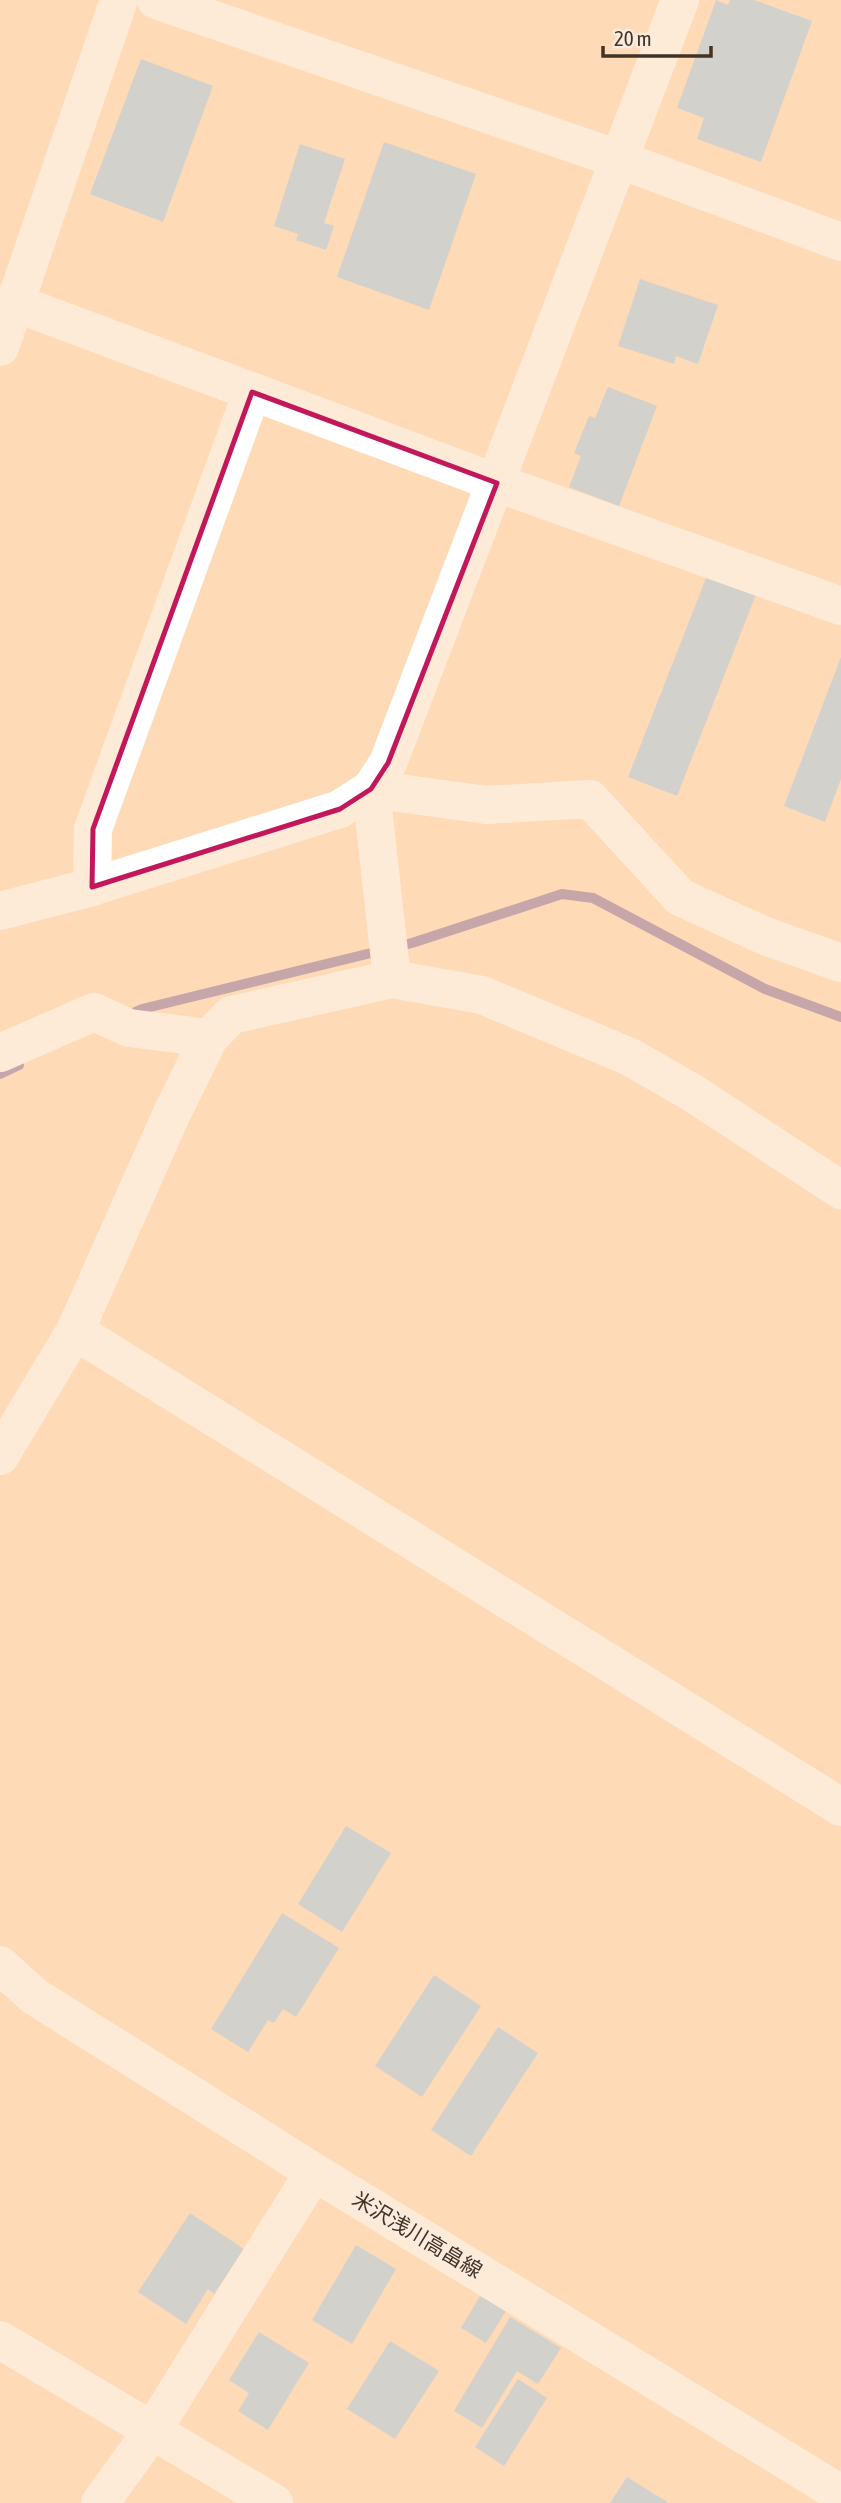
<svg xmlns="http://www.w3.org/2000/svg" width="841" height="2503" viewBox="0 0 841 2503" font-family="'Asap Condensed','Noto Sans JP',sans-serif">
	<style>
		.lines { fill: none; stroke-linecap: round; stroke-linejoin: round }
		.stream { stroke: #86679b; stroke-width: 10 }
		.building { fill: #a1c6e6 }
		.minor { stroke: #fff; stroke-width: 38 }
		.tertiary { stroke: #fff; stroke-width: 38 }
		.secondary { stroke: #fff; stroke-width: 38 }
		.marked { fill: none; stroke: #c2185b; stroke-width: 5; stroke-linejoin: round }
		.labels { text-anchor: middle; stroke-width: 5; stroke-linejoin: round; paint-order: stroke }
		.street-label { font-size: 21px; fill: #413325; stroke: #faebde }
	</style>
	<rect width="100%" height="100%" fill="#fedab7"/>
	<g class="lines">
		<g class="stream">
			<polyline points="129,1015 142,1009 412,943 562,894 593,898 765,989 841,1017"/>
			<polyline points="0,1074 19,1065"/>
		</g>
	</g>
	<g class="building">
		<polygon points="716,0 728,5 730,0 754,0 812,21 761,162 697,139 704,118 677,108"/>
		<polygon points="141,59 213,86 163,222 90,194"/>
		<polygon points="384,142 476,174 429,310 337,277"/>
		<polygon points="300,144 345,159 324,223 334,226 326,250 296,240 298,234 274,226"/>
		<polygon points="640,279 718,305 698,364 676,356 674,364 618,346"/>
		<polygon points="608,387 657,406 619,506 569,487 581,456 574,453 589,416 595,418"/>
		<polygon points="708,573 757,592 677,796 628,777"/>
		<polygon points="841,657 841,779 825,822 784,806"/>
		<polygon points="346,1826 391,1853 342,1932 298,1904"/>
		<polygon points="282,1913 339,1948 296,2017 283,2009 274,2023 268,2020 248,2052 211,2029"/>
		<polygon points="434,1975 481,2006 422,2097 375,2066"/>
		<polygon points="498,2027 538,2053 471,2156 431,2130"/>
		<polygon points="190,2213 244,2249 214,2294 208,2289 186,2324 138,2292"/>
		<polygon points="356,2245 396,2269 352,2344 312,2320"/>
		<polygon points="480,2296 506,2311 486,2343 461,2328"/>
		<polygon points="510,2317 561,2348 538,2384 517,2371 482,2428 454,2411"/>
		<polygon points="259,2332 309,2363 268,2430 238,2411 249,2393 229,2380"/>
		<polygon points="390,2341 439,2371 395,2439 347,2409"/>
		<polygon points="518,2379 547,2398 504,2466 475,2447"/>
		<polygon points="627,2477 669,2503 610,2503"/>
	</g>
	<g class="lines">
		<g class="minor">
			<polyline points="15,303 497,483 841,606"/>
			<polyline points="0,347 119,0"/>
			<polyline points="92,887 93,829 252,392"/>
			<polyline points="392,979 371,789 486,805 590,799 680,897 765,936 841,963"/>
			<polyline points="0,1053 94,1012 129,1028 209,1038"/>
			<polyline points="75,1331 841,1807"/>
			<polyline points="0,1456 75,1331 172,1113 209,1038 231,1015 392,979 482,995 630,1057 691,1092 841,1190"/>
			<polyline points="0,2340 274,2503"/>
			<polyline points="100,2503 152,2431 314,2172"/>
		</g>
		<g class="tertiary">
			<polyline points="156,0 618,159 841,242"/>
			<polyline points="0,911 92,887 340,809 371,789 388,763 680,0"/>
		</g>
		<polyline class="secondary" points="0,1965 34,1996 314,2172 841,2494"/>
	</g>
	<path d="M0 0H841V2503H0ZM252,392l245,91 -109,280 -17,26 -31,20 -248,78 1,-58z" fill="#fedab7" fill-opacity=".55" fill-rule="evenodd"/>
	<path class="marked" d="M252,392l245,91 -109,280 -17,26 -31,20 -248,78 1,-58z"/>
	<g class="labels">
		<g class="street-label">
			<text transform="translate(417 2235) rotate(31)" y="7">米沢浅川高畠線</text>
		</g>
	</g>
	<path d="M603 46v10h108v-10" fill="none" stroke="#413325" stroke-width="3.5"/>
	<text x="614" y="46" font-size="21" fill="#413325" stroke="#faebde" stroke-width="5" paint-order="stroke">20 m</text>
</svg>
